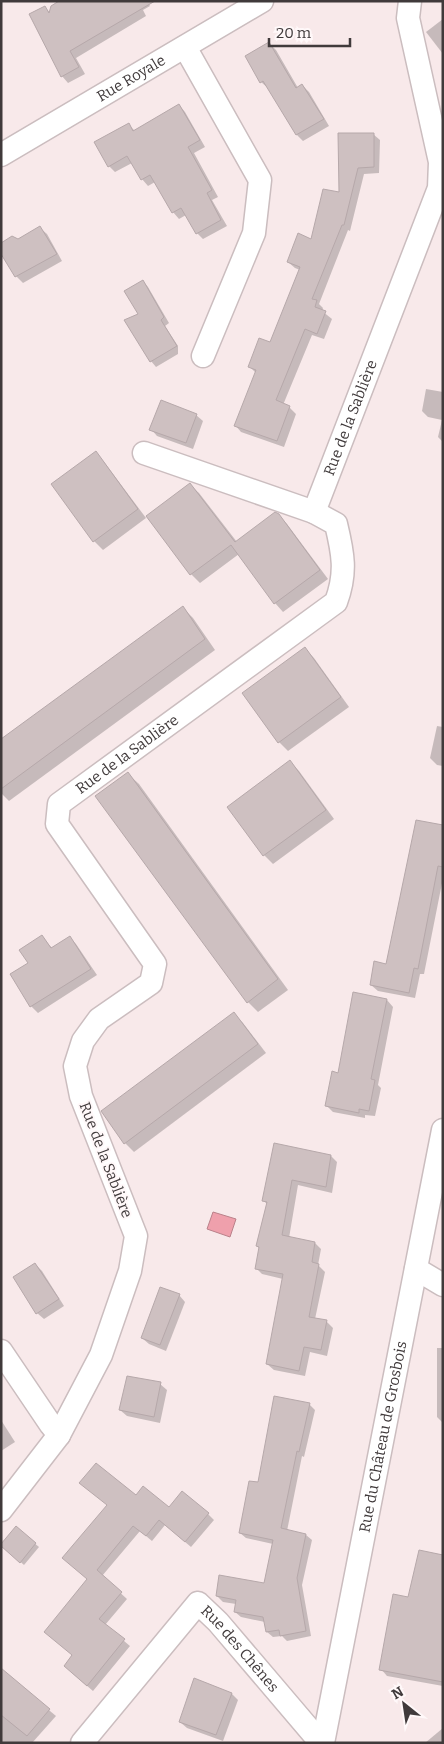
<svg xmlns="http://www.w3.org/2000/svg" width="444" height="1744" viewBox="0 0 444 1744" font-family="Bitter,serif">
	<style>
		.water { fill: #efa0ac; stroke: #ba818a }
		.shadow { fill: #0003 }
		.building { fill: #cec0c1; stroke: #b6a8aa }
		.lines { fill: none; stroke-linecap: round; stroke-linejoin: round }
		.street-casing { stroke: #cbbdbf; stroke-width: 25 }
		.street { stroke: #fff; stroke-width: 22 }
		.labels { text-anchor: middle; stroke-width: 4; stroke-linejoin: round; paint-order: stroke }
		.street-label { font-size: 15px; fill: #403a3b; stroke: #fff8f9 }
	</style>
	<rect width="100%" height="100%" fill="#f8e9ea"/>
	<polygon class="water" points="213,1212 236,1219 230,1237 207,1229"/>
	<g class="shadow">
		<polygon points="147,1 150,6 143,10 146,16 76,58 85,74 68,83 62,76 45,7 50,13"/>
		<polygon points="443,19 443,54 426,32"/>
		<polygon points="269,43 276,50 298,88 302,85 309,92 329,126 303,141 297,135 268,88 261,82"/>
		<polygon points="179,105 185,112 205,147 194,153 218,197 212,200 227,226 203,239 197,233 186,215 179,219 173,212 155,182 148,186 142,179 132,163 115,172 109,166 128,124 135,131"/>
		<polygon points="373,134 380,140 379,173 364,174 350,231 348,230 319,304 323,308 322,311 332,319 324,339 312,335 283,405 290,408 296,414 284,447 241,432 235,425 256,373 249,366 270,344 300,270 295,268 288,262 312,241 340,194"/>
		<polygon points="40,228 47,234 62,261 23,283 16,276"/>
		<polygon points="143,281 148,287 169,323 165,326 178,346 178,354 156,367 151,361 139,314"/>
		<polygon points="426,389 443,392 443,442 438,437 442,420 428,417 422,411"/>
		<polygon points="196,415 203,421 193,449 157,436 151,429"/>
		<polygon points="96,453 104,462 146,518 103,550 94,541"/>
		<polygon points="190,485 199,493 237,542 278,515 287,524 328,579 283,612 275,603 239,554 200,583 191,574"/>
		<polygon points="183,608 193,618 215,650 9,801 1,793 1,741"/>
		<polygon points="305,649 314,658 349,707 288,751 279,742 244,694"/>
		<polygon points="437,726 443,727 443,766 437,765 430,758"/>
		<polygon points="290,762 299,771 334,819 273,864 264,855"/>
		<polygon points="128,774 139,784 288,990 258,1012 248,1002"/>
		<polygon points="443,826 443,878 424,974 420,974 415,998 378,991 371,985 387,965"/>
		<polygon points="42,937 53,949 70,938 76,944 97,975 38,1013 31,1006 30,963"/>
		<polygon points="387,1000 393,1007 378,1085 381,1088 375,1116 365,1115 365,1118 333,1112 327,1106 339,1074"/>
		<polygon points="234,1014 243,1023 266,1053 134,1152 125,1143"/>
		<polygon points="275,1144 331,1156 337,1162 332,1193 298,1185 289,1238 315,1243 321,1249 318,1265 325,1272 315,1319 326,1321 333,1328 327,1356 310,1352 305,1376 274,1370 267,1364 283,1279 262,1274 256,1268 260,1249 257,1246 268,1205 264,1201"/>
		<polygon points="35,1264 42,1271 64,1306 44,1319 37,1313"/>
		<polygon points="179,1295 185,1302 166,1351 149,1344 142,1338"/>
		<polygon points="437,1348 443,1348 443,1423 437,1417"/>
		<polygon points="160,1384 167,1390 160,1423 127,1416 120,1410"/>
		<polygon points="309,1404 315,1410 304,1457 302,1456 287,1531 306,1535 312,1540 302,1585 311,1636 287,1641 282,1636 273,1637 267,1632 265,1622 241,1617 235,1612 236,1604 223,1602 217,1596 265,1584 273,1544 246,1538 240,1533 259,1484"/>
		<polygon points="1,1420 15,1442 1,1451"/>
		<polygon points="137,1497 169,1508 208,1514 214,1520 191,1547 165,1525 152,1541 140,1531 102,1576 127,1599 105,1625 130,1646 93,1691 71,1672 89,1580"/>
		<polygon points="16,1528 39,1547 24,1565 5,1548"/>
		<polygon points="443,1556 443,1686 387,1676 381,1669 409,1599"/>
		<polygon points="1,1670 56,1716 32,1743 1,1743"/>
		<polygon points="195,1680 232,1694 238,1700 223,1741 187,1728 180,1722"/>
		<polygon points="443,1728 443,1743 425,1743"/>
	</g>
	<g class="building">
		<polygon points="59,1 155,1 70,51 79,67 61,77 29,14 45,6 49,13 51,6"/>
		<polygon points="269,42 296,88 302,84 324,119 296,135 263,81 260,83 245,56"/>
		<polygon points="179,104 200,140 188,147 212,190 207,193 221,220 196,234 181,208 172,213 150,175 141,180 127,156 108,167 94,142 129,123 133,131"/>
		<polygon points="338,133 374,133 374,167 358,168 344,225 342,225 312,299 317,300 315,307 326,311 317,334 305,329 276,400 290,406 277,441 234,426 256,370 248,367 259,338 270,342 300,267 287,262 298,233 311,239 323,189 339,192"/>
		<polygon points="40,226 57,254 15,277 1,254 1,243 12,236 18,239"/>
		<polygon points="143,280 164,317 161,320 177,346 150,362 124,320 138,314 124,291"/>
		<polygon points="161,400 197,414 186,443 149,430"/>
		<polygon points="96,451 138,509 93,542 51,484"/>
		<polygon points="190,483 235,542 275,512 279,514 320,570 274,604 231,545 190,575 146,516"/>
		<polygon points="183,606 205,639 1,789 1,739"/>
		<polygon points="305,647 341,697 278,743 242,693"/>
		<polygon points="290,760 326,810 263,856 227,807"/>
		<polygon points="128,772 278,979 247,1003 95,796"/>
		<polygon points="416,820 443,825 443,867 438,866 418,969 414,968 409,993 370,985 374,961 386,964"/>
		<polygon points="42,935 51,948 70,936 91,969 30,1007 10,974 28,963 19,950"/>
		<polygon points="353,992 387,999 371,1079 375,1080 369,1111 359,1109 359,1113 325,1106 332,1071 338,1073"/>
		<polygon points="234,1012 258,1044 124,1144 101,1111"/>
		<polygon points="274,1143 331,1155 326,1187 292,1180 282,1235 315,1242 312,1262 319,1264 309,1317 327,1320 321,1350 304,1347 299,1371 266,1364 283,1274 255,1269 259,1247 256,1246 267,1202 262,1201"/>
		<polygon points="35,1263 59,1299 36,1314 13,1277"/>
		<polygon points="160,1287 180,1294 160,1345 141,1338"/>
		<polygon points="127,1376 161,1382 154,1417 119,1410"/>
		<polygon points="274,1396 310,1403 299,1452 297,1451 281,1528 306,1534 297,1578 306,1631 280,1636 279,1630 266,1632 263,1617 234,1612 236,1600 216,1596 219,1575 264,1583 273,1540 239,1533 249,1481 258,1482"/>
		<polygon points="96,1463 136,1495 143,1486 169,1507 182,1491 209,1513 185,1542 159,1520 146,1536 133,1526 97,1570 122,1592 99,1619 125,1639 87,1686 64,1666 72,1655 44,1632 87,1579 62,1558 107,1505 79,1483"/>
		<polygon points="16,1526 36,1543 20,1563 1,1546 1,1544"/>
		<polygon points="419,1550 443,1555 443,1682 379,1670 393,1594 408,1597"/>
		<polygon points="1,1668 50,1709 27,1736 1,1715"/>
		<polygon points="194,1678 232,1693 216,1735 179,1722"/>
	</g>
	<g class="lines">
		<g class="street-casing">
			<g id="street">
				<polyline points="185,47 260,180 254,233 203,356"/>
				<path id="s1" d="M1,155l261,-154"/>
				<polyline points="144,453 314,512"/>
				<polyline points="416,1269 443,1285"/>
				<polyline points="1,1351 51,1425 59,1435"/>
				<path id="s2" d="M1,1510l58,-75 42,-80 29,-84 6,-35 -55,-140 -6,-30 8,-25 16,-22 52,-36 4,-19 -98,-140 2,-20 277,-202c11,-29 7,-49 0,-78l-22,-12 125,-324 1,-26 -32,-144 2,-17"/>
				<path id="s3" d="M82,1743l116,-140 20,19 103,121"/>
				<path id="s4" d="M323,1743l120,-613"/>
			</g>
		</g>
		<use href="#street" class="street"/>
	</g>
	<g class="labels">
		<g class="street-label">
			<text dy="5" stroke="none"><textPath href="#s1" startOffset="151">Rue Royale</textPath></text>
			<text dy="5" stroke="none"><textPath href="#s2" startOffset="1366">Rue de la Sablière</textPath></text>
			<text dy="5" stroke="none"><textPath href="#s2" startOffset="902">Rue de la Sablière</textPath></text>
			<text transform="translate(106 1160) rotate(69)" y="5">Rue de la Sablière</text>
			<text dy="5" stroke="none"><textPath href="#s4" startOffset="312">Rue du Château de Grosbois</textPath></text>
			<text dy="5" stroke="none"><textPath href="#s3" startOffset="244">Rue des Chênes</textPath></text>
		</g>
	</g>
	<rect width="444" height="1744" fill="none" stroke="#403a3b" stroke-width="5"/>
	<g transform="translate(404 1704) rotate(330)" stroke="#fff8f9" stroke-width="4" paint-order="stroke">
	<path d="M0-4L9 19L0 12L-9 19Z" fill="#403a3b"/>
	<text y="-8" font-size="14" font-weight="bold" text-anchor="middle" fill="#403a3b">N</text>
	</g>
	<path d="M269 38v8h81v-8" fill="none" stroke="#403a3b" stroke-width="2.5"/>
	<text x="276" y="38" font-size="15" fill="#403a3b" stroke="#fff8f9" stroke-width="4" paint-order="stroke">20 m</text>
</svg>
